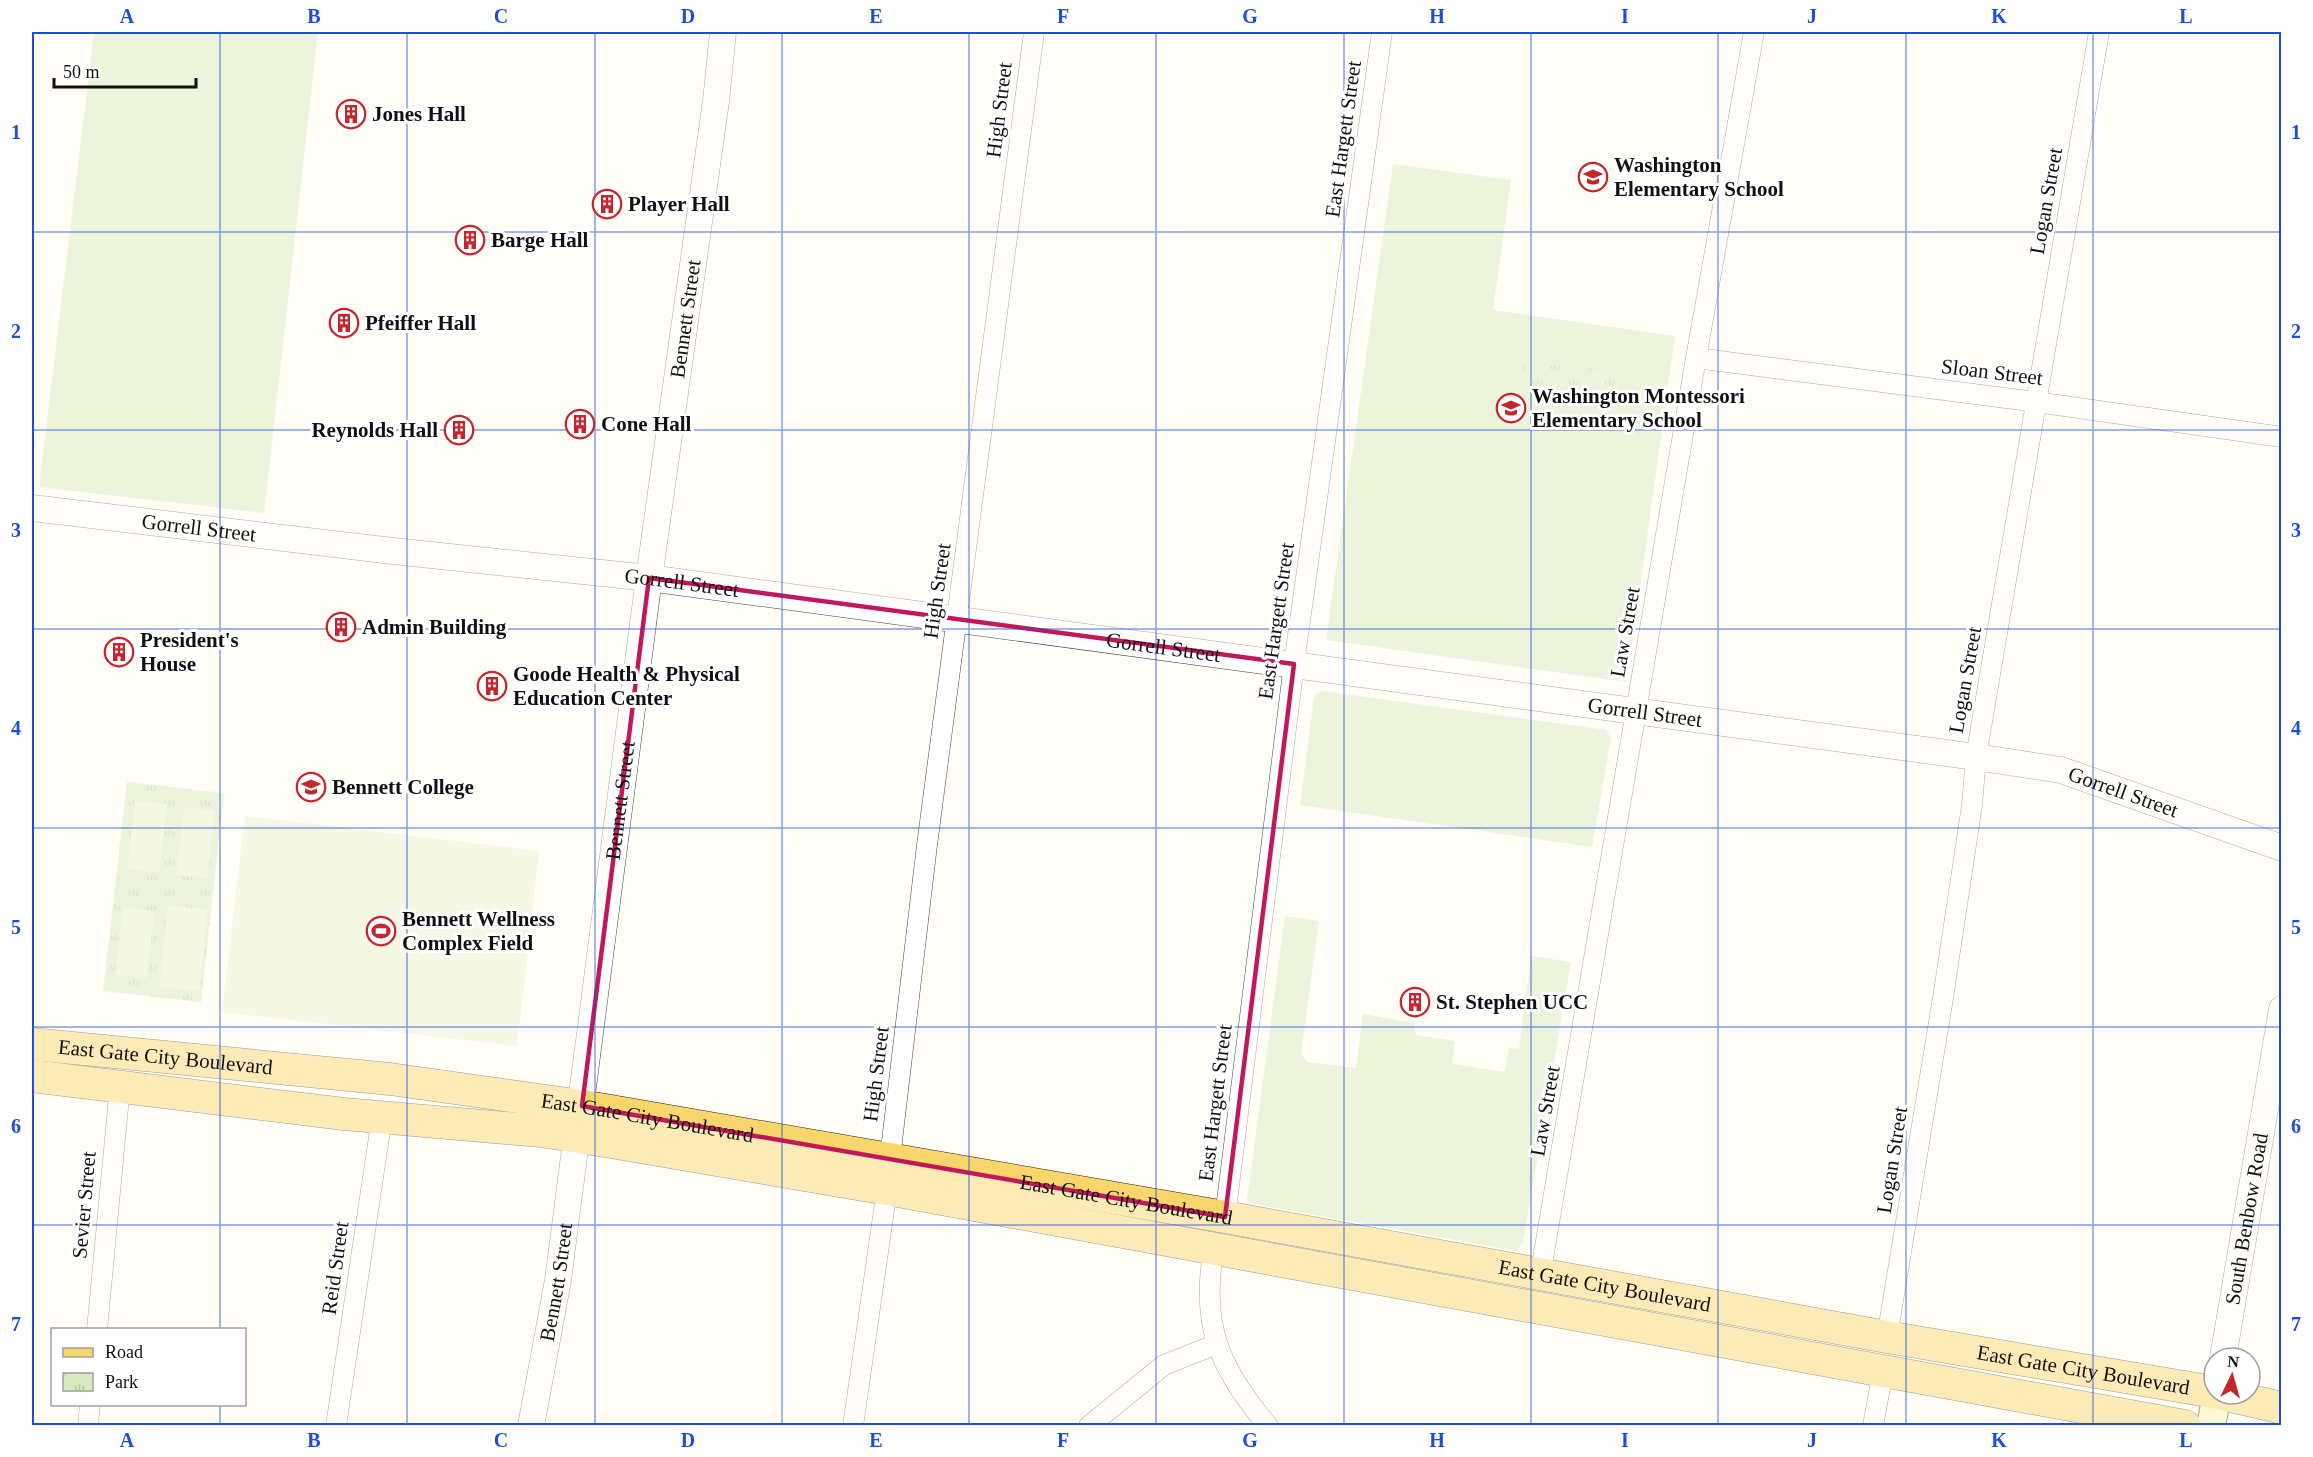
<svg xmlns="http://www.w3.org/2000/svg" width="2313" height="1457" viewBox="0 0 2313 1457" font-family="'Times New Roman',serif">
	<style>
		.grass { fill: #d5ebbd }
		.park { fill: url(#park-tufts) }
		.pitch { fill: #e6f2cf }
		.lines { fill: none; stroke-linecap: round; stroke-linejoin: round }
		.minor-casing { stroke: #444; stroke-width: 21 }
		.tertiary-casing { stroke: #444; stroke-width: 27 }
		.secondary-casing { stroke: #333; stroke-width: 30 }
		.primary-casing { stroke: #222; stroke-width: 33 }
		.minor { stroke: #fff; stroke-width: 20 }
		.tertiary { stroke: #fff; stroke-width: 26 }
		.secondary { stroke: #fff6b0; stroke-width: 28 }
		.primary { stroke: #f9d66b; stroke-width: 32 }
		.marked { fill: none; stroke: #c2185b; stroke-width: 4.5; stroke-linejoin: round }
		.grid { fill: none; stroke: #1d4ed8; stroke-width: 1.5; stroke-opacity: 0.55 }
		.labels { text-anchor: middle; stroke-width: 6; stroke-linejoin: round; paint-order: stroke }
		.street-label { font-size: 21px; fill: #111; stroke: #fff }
		.poi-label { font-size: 21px; font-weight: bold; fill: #111; stroke: #fff; text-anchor: start }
		.neatline { fill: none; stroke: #1d4ed8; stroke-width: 2 }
		.grid-label { font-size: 20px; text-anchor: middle; font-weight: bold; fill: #1d4ed8 }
	</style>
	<defs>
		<pattern id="park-tufts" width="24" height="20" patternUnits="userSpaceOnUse" patternTransform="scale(1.5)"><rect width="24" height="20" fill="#d5ebbd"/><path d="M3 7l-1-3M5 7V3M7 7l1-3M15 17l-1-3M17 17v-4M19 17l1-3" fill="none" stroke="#b6c8a1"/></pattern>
	</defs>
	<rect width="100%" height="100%" fill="#fffdf5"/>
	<g class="grass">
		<polygon points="94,32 318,32 264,513 39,487"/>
		<polygon points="1393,164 1511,180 1493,310 1675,336 1627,682 1326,640"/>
		<polygon points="1323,691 1606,730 1611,738 1592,847 1300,805 1314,698 1317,693"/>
		<polygon points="1285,916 1319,921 1301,1054 1307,1062 1356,1068 1363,1014 1414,1023 1416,1035 1455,1041 1452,1064 1505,1072 1509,1048 1519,1049 1531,956 1571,962 1523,1243 1517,1251 1248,1203 1247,1200"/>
	</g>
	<g class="park">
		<polygon points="1523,362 1628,372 1624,409 1519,399"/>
		<polygon points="127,782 224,793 201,1002 103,991"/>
	</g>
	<g class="pitch">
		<polygon points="135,801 167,804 159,873 127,869"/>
		<polygon points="184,807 215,810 207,878 176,875"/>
		<polygon points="245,816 539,851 517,1046 222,1012"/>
		<polygon points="168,905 208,910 199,991 159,987"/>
		<polygon points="123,907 154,911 147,978 115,975"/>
	</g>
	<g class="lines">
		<g class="minor-casing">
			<g id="minor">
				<polyline points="1696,358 2036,402 2282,437"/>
				<polyline points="890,1158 927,845 1034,32"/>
				<polyline points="1225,1217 1294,664 1382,32"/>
				<path d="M1214,1248c-14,76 5,120 54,178"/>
				<polyline points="1540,1276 1696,358 1754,32"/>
				<polyline points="97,1330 120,1086"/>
				<polyline points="1887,1337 1943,998 1972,805 1976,757 2099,32"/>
				<polyline points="88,1426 90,1404"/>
				<polyline points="336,1426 382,1117"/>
				<polyline points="853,1426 887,1189"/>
				<polyline points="1089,1426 1164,1365 1217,1344"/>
				<polyline points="1873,1426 1883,1371"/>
			</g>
		</g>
		<g class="tertiary-casing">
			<g id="tertiary">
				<path id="s1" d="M32,508l352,42 265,28 1327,179 85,13 221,78"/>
				<path id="s2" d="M2223,1358l59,-349"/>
				<path id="s3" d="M531,1426l27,-146 91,-702 67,-477 7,-69"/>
			</g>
		</g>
		<g class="secondary-casing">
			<polyline id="secondary" points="2211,1426 2217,1394"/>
		</g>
		<g class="primary-casing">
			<g id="primary">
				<path id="s4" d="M32,1044l358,35 192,27 643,111 662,120 327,55"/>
				<polyline points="32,1076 344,1114 541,1131 611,1142 887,1189 2185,1426"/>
				<polyline points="2222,1394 2282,1408"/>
			</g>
		</g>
		<use href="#minor" class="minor"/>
		<use href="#tertiary" class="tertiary"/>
		<use href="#secondary" class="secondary"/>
		<use href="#primary" class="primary"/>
	</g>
	<path d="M0 0H2313V1457H0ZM649,578l645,86 -69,553 -643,-111z" fill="#fffdf5" fill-opacity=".55" fill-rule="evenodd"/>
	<path class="marked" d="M649,578l645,86 -69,553 -643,-111z"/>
	<path class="grid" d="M220,32v1298M407,32v1394M595,32v1394M782,32v1394M969,32v1394M1156,32v1394M1344,32v1394M1531,32v1394M1718,32v1394M1906,32v1394M2093,32v1394M32,232h2250M32,430h2250M32,629h2250M32,828h2250M32,1027h2250M32,1225h2250M220,1404v22"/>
	<defs>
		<g id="building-ring" transform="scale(1.5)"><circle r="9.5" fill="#fff" stroke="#c4262e" stroke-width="1.5"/><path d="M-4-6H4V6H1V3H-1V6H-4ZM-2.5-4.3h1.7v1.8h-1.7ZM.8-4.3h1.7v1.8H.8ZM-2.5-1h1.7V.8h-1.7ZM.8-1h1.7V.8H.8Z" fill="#c4262e"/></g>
		<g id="school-ring" transform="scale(1.5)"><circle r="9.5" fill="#fff" stroke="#c4262e" stroke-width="1.5"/><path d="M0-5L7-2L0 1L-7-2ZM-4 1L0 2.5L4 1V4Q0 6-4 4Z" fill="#c4262e"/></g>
		<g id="university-ring" transform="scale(1.5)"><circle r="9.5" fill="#fff" stroke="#c4262e" stroke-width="1.5"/><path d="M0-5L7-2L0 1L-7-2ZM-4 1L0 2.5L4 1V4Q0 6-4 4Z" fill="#c4262e"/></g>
		<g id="stadium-ring" transform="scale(1.5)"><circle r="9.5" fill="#fff" stroke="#c4262e" stroke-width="1.5"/><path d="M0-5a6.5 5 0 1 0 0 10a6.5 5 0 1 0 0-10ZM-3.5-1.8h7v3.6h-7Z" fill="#c4262e"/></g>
	</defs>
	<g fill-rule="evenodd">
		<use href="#building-ring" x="351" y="114"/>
		<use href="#school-ring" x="1593" y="177"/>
		<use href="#building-ring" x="607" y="204"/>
		<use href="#building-ring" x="470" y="240"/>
		<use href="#building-ring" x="344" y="323"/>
		<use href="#school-ring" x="1511" y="408"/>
		<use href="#building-ring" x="580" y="424"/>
		<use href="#building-ring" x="459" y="430"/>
		<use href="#building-ring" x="341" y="627"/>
		<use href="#building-ring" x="119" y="652"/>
		<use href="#building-ring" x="492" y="686"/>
		<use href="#university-ring" x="311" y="787"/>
		<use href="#stadium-ring" x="381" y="931"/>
		<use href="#building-ring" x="1415" y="1002"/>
	</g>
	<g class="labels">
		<g class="street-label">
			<text transform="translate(999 110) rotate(-83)" y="7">High Street</text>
			<text transform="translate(1343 139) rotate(-82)" y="7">East Hargett Street</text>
			<text transform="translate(2046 201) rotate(-80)" y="7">Logan Street</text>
			<text dy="7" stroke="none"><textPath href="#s3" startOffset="1118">Bennett Street</textPath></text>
			<text transform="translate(1992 372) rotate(7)" y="7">Sloan Street</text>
			<text dy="7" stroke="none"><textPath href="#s1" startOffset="168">Gorrell Street</textPath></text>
			<text dy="7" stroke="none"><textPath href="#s1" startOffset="654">Gorrell Street</textPath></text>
			<text transform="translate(937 591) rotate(-82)" y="7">High Street</text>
			<text transform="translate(1276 621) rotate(-82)" y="7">East Hargett Street</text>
			<text transform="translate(1625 632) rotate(-80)" y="7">Law Street</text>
			<text dy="7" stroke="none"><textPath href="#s1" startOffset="1140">Gorrell Street</textPath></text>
			<text transform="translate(1965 680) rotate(-80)" y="7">Logan Street</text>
			<text dy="7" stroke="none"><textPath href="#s1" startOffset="1626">Gorrell Street</textPath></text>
			<text dy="7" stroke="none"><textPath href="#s1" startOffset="2112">Gorrell Street</textPath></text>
			<text dy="7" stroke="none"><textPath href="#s3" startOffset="632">Bennett Street</textPath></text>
			<text dy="7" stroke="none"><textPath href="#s4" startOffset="134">East Gate City Boulevard</textPath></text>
			<text transform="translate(876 1074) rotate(-83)" y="7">High Street</text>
			<text transform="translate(1215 1103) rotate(-83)" y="7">East Hargett Street</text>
			<text transform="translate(1545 1111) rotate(-80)" y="7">Law Street</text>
			<text dy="7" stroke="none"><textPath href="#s4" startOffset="620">East Gate City Boulevard</textPath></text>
			<text transform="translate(1892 1160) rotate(-81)" y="7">Logan Street</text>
			<text dy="7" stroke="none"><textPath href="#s4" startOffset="1106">East Gate City Boulevard</textPath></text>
			<text transform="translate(84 1205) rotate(-85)" y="7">Sevier Street</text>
			<text dy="7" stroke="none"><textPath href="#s2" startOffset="141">South Benbow Road</textPath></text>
			<text transform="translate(335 1268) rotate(-82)" y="7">Reid Street</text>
			<text dy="7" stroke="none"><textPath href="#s3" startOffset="146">Bennett Street</textPath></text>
			<text dy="7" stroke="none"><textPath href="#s4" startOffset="1592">East Gate City Boulevard</textPath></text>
			<text dy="7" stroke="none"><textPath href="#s4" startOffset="2078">East Gate City Boulevard</textPath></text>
		</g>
		<g class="poi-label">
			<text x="372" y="121">Jones Hall</text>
			<text x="1614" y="172">Washington<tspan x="1614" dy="24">Elementary School</tspan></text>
			<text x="628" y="211">Player Hall</text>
			<text x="491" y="247">Barge Hall</text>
			<text x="365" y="330">Pfeiffer Hall</text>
			<text x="1532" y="403">Washington Montessori<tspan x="1532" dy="24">Elementary School</tspan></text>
			<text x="601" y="431">Cone Hall</text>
			<text x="438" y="437" text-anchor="end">Reynolds Hall</text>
			<text x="362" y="634">Admin Building</text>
			<text x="140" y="647">President's<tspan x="140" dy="24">House</tspan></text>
			<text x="513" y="681">Goode Health &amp; Physical<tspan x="513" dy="24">Education Center</tspan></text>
			<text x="332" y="794">Bennett College</text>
			<text x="402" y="926">Bennett Wellness<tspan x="402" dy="24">Complex Field</tspan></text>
			<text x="1436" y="1009">St. Stephen UCC</text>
		</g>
	</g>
	<rect width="2313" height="1457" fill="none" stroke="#ffffff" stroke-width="66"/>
	<rect x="51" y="1328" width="195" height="78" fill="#ffffff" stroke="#a0a0a0" stroke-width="1.5"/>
	<rect x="63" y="1348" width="30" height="9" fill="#f9d66b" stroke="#a0a0a0" stroke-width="1.5"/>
	<text x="105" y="1358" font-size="18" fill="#111111">Road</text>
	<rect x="63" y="1373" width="30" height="18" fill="url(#park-tufts)" stroke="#a0a0a0" stroke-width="1.5"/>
	<text x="105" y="1388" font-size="18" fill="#111111">Park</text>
	<g transform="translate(2232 1376) rotate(5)"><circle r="28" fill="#ffffff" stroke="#a0a0a0" stroke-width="1.5"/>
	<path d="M0-4.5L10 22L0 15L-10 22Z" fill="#c4262e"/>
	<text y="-9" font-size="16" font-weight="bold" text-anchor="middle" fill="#111111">N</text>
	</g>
	<path d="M54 78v9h142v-9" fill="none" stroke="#111111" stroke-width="3"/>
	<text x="63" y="78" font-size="18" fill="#111111" stroke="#ffffff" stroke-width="4.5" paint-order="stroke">50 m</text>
	<rect x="33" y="33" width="2247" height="1391" class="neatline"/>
	<g class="grid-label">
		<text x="127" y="23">A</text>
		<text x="314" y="23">B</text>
		<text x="501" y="23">C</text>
		<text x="688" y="23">D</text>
		<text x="876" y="23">E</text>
		<text x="1063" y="23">F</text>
		<text x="1250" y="23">G</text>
		<text x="1437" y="23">H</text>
		<text x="1625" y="23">I</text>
		<text x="1812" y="23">J</text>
		<text x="1999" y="23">K</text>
		<text x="2186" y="23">L</text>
		<text x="16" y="139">1</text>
		<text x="2296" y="139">1</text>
		<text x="16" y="338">2</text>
		<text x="2296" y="338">2</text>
		<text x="16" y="537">3</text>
		<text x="2296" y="537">3</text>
		<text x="16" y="735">4</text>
		<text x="2296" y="735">4</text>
		<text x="16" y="934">5</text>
		<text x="2296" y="934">5</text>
		<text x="16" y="1133">6</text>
		<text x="2296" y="1133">6</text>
		<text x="16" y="1331">7</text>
		<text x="2296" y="1331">7</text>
		<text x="127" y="1447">A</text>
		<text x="314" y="1447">B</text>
		<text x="501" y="1447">C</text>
		<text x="688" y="1447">D</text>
		<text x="876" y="1447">E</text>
		<text x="1063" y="1447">F</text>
		<text x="1250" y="1447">G</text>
		<text x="1437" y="1447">H</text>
		<text x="1625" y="1447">I</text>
		<text x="1812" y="1447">J</text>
		<text x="1999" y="1447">K</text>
		<text x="2186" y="1447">L</text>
	</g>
</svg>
